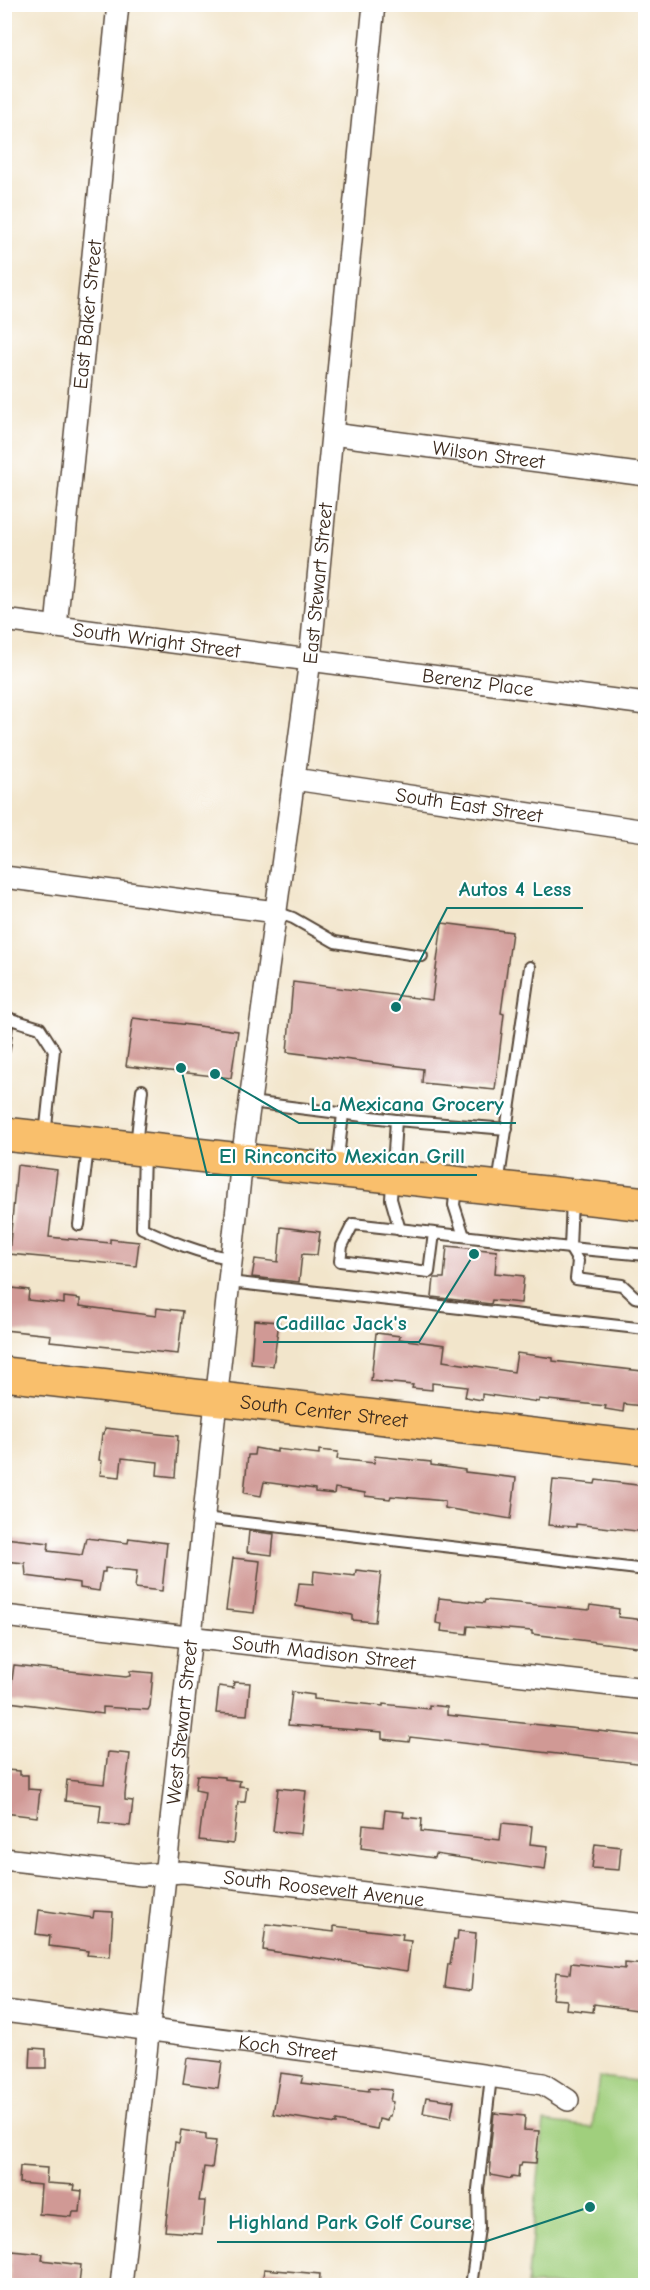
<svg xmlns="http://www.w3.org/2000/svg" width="650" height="2290" viewBox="0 0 650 2290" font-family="'Comic Neue',sans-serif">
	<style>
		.green { fill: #a0cf7d; stroke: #6e7c4e; stroke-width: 1.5 }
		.building { fill: #d09995 }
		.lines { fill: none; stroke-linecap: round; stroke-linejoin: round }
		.lane-casing { stroke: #564638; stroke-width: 14 }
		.street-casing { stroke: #564638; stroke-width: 24 }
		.primary-casing { stroke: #564638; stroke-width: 36 }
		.lane { stroke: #fff; stroke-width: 10 }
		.street { stroke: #fff; stroke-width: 21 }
		.primary { stroke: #f9bf6c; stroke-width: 33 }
		.labels { text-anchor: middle; stroke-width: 4.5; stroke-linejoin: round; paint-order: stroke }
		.street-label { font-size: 20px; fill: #3b2a1e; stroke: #fff }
		.leader { fill: none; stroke: #0f766e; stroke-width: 2 }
		.callout-dot { fill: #0f766e; stroke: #fff; stroke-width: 2 }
		.callout-label { font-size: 21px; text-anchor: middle; font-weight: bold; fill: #0f766e; stroke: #fff; stroke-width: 4.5; stroke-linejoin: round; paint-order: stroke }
	</style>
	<rect width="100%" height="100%" fill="#fff"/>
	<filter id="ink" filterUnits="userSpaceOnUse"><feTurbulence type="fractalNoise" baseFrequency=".0167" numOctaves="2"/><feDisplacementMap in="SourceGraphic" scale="12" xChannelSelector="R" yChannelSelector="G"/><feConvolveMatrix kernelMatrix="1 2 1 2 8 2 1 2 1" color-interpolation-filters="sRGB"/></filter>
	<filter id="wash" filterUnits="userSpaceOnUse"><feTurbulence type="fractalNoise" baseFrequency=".008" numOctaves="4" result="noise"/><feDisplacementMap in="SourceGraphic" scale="24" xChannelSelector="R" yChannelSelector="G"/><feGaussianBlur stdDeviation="1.35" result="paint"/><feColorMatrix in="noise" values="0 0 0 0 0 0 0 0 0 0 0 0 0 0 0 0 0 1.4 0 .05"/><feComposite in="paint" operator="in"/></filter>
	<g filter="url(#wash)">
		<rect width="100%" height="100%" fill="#f2e5cb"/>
		<polygon class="green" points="599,2077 645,2082 645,2285 527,2285 544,2122 592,2128"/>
		<g id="blocks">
			<g class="building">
				<polygon points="442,923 512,932 501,1013 504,1014 495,1090 422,1083 423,1069 287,1052 293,982 432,1000"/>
				<polygon points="133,1018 238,1031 231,1078 126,1066"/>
				<polygon points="17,1165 57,1170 49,1237 110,1243 110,1239 139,1242 136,1266 9,1254"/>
				<polygon points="281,1227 320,1232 317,1255 302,1254 299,1282 252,1277 255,1259 278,1262"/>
				<polygon points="447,1246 497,1251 495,1273 524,1276 521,1303 492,1300 491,1304 432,1297 434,1278 444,1278"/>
				<polygon points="12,1288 29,1290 28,1300 64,1304 64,1297 80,1299 80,1306 156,1316 157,1308 183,1311 178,1354 50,1341 51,1335 4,1330 6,1289"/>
				<polygon points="254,1320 279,1322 273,1366 251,1364"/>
				<polygon points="376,1333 400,1336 399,1339 445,1345 443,1361 514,1372 517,1353 553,1358 553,1361 642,1371 641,1381 645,1382 643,1406 624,1404 623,1412 605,1409 606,1406 539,1399 539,1402 482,1394 482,1400 465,1397 467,1387 432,1383 432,1390 412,1388 413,1385 371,1381"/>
				<polygon points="105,1428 178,1436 175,1477 157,1475 158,1462 122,1458 120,1477 100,1475 102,1461 99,1460 102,1434 104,1434"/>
				<polygon points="255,1448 277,1452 277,1449 319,1454 319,1450 338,1452 337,1459 374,1463 375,1456 431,1462 431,1465 465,1470 465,1472 516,1478 511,1519 445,1508 445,1501 391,1496 390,1499 365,1496 365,1493 335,1488 334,1494 315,1492 315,1489 264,1482 261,1496 244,1493 248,1455 254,1455"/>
				<polygon points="553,1480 595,1484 596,1480 645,1486 645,1532 576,1524 576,1527 548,1525"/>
				<polygon points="249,1531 274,1534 272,1555 247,1552"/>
				<polygon points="4,1538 49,1543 48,1551 82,1555 86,1538 128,1543 129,1538 167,1543 162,1591 135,1588 137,1571 105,1568 105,1572 102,1572 99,1591 80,1588 80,1583 26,1576 25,1563 4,1561"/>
				<polygon points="233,1558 260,1561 254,1613 226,1610"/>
				<polygon points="356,1570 381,1573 375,1622 352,1620 352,1615 296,1606 299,1583 313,1584 314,1571 355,1576"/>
				<polygon points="439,1598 484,1603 485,1600 589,1610 590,1605 619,1609 618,1617 645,1620 645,1648 532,1634 532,1631 468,1626 467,1634 441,1631 442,1624 436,1623"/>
				<polygon points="14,1665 126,1677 130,1676 130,1671 153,1673 150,1706 148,1710 103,1707 103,1714 9,1702"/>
				<polygon points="234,1682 250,1683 247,1715 216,1713 219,1686 233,1688"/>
				<polygon points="292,1692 314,1695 314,1699 383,1706 383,1704 429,1709 429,1705 447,1707 447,1715 645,1736 645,1764 410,1737 409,1742 382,1739 382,1732 288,1725"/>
				<polygon points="108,1752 130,1754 125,1794 125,1800 133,1801 130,1826 99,1823 101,1805 65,1801 67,1780 104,1784"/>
				<polygon points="4,1770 20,1771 20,1775 28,1775 28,1789 40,1790 37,1817 4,1813"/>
				<polygon points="197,1775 225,1777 225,1779 240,1781 239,1786 247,1787 245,1802 238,1802 233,1844 199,1840 205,1792 195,1790"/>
				<polygon points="278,1788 306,1791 301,1834 273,1831"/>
				<polygon points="385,1810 404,1812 403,1817 422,1819 421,1831 500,1840 502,1823 532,1826 530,1844 548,1846 545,1870 435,1854 434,1858 361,1848 363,1825 383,1827"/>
				<polygon points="595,1844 621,1847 619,1870 592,1868"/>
				<polygon points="39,1910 93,1918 94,1911 113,1912 110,1957 87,1955 88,1951 49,1946 50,1936 36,1934"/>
				<polygon points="266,1924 334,1932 334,1926 403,1934 402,1940 411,1941 407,1971 263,1950"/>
				<polygon points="458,1931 476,1933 471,1991 445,1987 448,1964 450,1964 454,1939 457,1940"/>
				<polygon points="571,1963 625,1969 625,1963 645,1965 645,2009 644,2011 594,2004 593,2012 566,2009 567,2000 553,1999 556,1972 570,1974"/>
				<polygon points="31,2048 46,2049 46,2068 30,2068"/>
				<polygon points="187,2058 222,2062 218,2088 183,2083"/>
				<polygon points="280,2073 303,2076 301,2083 369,2091 369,2088 392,2090 390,2101 393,2102 390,2116 388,2116 387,2121 379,2119 377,2129 336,2121 336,2124 273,2114"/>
				<polygon points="426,2097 454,2101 451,2118 423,2113"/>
				<polygon points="494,2113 525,2116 524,2130 539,2131 536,2163 522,2162 521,2166 519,2166 518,2178 512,2177 511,2179 490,2175 491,2163 489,2163"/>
				<polygon points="181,2130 206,2134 206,2140 216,2141 212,2168 204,2167 199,2201 205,2201 202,2234 165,2231 175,2142 179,2143"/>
				<polygon points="20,2166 47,2168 46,2183 75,2185 74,2190 82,2191 80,2212 73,2212 72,2217 39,2214 41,2185 19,2183"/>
				<polygon points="12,2251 43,2254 42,2260 81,2265 79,2285 9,2282"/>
				<polygon points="264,2269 320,2274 319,2286 262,2286"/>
			</g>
		</g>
	</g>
	<g filter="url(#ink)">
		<use href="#blocks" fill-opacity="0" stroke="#564638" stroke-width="1.5"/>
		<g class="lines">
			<g class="lane-casing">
				<g id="lane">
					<polyline points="276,912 293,918 335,942 422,956"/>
					<polyline points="4,1017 40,1028 54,1050 45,1136"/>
					<polyline points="4,1050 8,1017"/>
					<polyline points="250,1102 396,1120 391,1199 400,1230"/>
					<polyline points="396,1120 507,1129"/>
					<polyline points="136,1146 142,1090"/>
					<path d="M144,1153l-2,75c28,13 58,26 89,30"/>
					<polyline points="337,1167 343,1114"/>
					<polyline points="498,1185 530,967"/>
					<polyline points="456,1187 454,1205 464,1236"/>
					<polyline points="79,1225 88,1147"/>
					<polyline points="434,1233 429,1272 340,1261 342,1246 353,1224 570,1248 572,1199"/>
					<polyline points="570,1248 578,1261 576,1279 622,1285 635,1297 646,1299"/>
					<polyline points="570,1248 646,1255"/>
					<polyline points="229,1282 646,1329"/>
					<polyline points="204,1518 646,1570"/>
					<polyline points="471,2286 479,2228 478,2189 491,2077"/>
				</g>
			</g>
			<g class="street-casing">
				<g id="street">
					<path id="s1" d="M332,434l314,41"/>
					<path id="s2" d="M4,620l642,84"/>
					<path id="s3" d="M56,627l62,-623"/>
					<path id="s4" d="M294,779l352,52"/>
					<polyline points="4,877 276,912"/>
					<path id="s5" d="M4,1616l642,73"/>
					<path id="s6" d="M4,1859l138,16 41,-3 463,53"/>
					<path id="s7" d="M4,2011l356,46 183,27 25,16"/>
					<path id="s8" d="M121,2286l121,-1126 68,-500 64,-656"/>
				</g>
			</g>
			<g class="primary-casing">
				<g id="primary">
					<polyline points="4,1134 646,1204"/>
					<path id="s9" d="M4,1374l642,74"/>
				</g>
			</g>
			<use href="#lane" class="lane"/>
			<use href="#street" class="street"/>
			<use href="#primary" class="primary"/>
		</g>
	</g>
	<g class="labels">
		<g class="street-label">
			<text dy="7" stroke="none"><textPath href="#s3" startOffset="314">East Baker Street</textPath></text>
			<text dy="7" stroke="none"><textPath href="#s1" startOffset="158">Wilson Street</textPath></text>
			<text dy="7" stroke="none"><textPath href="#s8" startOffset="1714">East Stewart Street</textPath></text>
			<text dy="7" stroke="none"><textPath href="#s2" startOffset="154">South Wright Street</textPath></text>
			<text dy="7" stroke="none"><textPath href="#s2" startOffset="478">Berenz Place</textPath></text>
			<text dy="7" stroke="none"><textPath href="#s4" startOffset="177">South East Street</textPath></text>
			<text dy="7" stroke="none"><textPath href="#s9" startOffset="322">South Center Street</textPath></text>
			<text dy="7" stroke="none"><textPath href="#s5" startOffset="322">South Madison Street</textPath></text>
			<text dy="7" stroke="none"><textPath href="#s8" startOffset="567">West Stewart Street</textPath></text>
			<text dy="7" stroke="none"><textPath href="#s6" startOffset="322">South Roosevelt Avenue</textPath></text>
			<text dy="7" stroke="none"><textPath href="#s7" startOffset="286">Koch Street</textPath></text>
		</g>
	</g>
	<path class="leader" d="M396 1007L447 908H583M215 1074L299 1123H516M181 1068L207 1175H477M474 1254L419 1342H263M590 2207L484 2242H217"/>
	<g class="callout-dot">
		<circle cx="396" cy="1007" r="6"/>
		<circle cx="215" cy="1074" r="6"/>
		<circle cx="181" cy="1068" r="6"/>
		<circle cx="474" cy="1254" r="6"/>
		<circle cx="590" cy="2207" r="6"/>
	</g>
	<g class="callout-label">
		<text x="515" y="896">Autos 4 Less</text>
		<text x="407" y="1111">La Mexicana Grocery</text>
		<text x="342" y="1163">El Rinconcito Mexican Grill</text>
		<text x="341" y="1330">Cadillac Jack's</text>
		<text x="350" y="2229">Highland Park Golf Course</text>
	</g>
	<rect width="650" height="2290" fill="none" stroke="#fff" stroke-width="24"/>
</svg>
